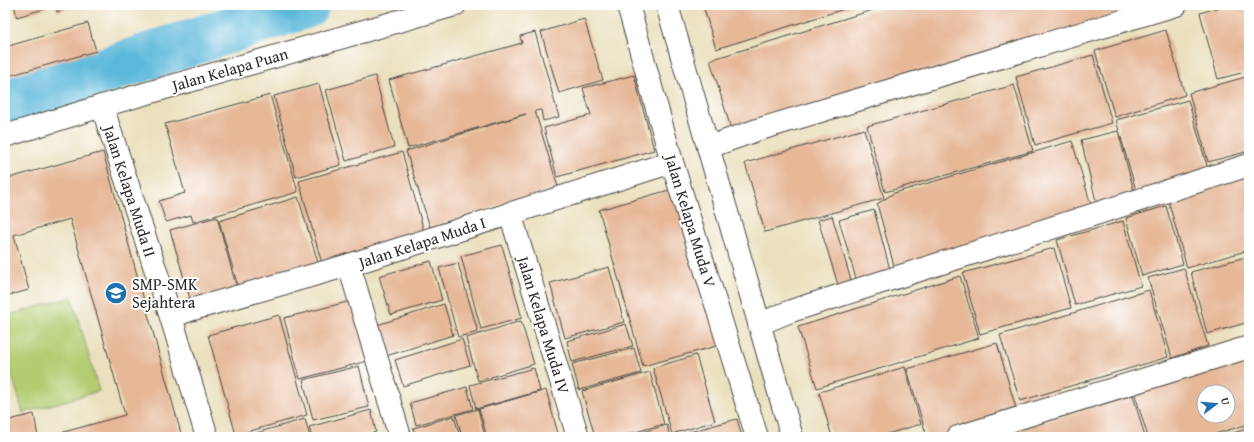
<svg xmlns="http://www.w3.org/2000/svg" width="1254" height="442" viewBox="0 0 1254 442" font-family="'Gentium Book Plus',serif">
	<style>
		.green { fill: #b3cc71; stroke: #6f7c4e }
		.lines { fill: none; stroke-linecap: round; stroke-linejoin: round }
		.river { stroke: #5cb8da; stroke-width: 47 }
		.building { fill: #e6b898; fill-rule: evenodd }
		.minor-casing { stroke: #484641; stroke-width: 24 }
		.minor { stroke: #fff; stroke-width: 22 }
		.labels { text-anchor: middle; stroke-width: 4; stroke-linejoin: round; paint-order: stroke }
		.street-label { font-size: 16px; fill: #2b2b2b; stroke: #fff }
		.poi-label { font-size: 16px; fill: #2b2b2b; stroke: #fff; text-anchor: start }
	</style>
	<rect width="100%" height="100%" fill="#fff"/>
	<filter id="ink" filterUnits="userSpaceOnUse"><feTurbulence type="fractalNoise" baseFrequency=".025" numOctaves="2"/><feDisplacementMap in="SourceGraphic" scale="8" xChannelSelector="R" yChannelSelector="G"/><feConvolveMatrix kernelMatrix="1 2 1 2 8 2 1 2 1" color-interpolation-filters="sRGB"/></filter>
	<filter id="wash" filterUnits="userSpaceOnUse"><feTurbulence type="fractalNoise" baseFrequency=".012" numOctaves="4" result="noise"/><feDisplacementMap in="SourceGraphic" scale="16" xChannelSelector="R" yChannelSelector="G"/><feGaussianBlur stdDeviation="0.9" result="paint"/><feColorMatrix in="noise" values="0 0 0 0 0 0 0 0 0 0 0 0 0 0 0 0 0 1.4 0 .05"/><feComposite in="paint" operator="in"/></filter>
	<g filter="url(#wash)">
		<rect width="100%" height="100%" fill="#eae0bd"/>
		<polygon class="green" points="72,297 99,391 23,413 5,351 5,316"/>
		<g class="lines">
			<polyline class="river" points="5,103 306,5"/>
		</g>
		<g id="blocks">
			<g class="building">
				<polygon points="14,5 46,5 47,8 17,17"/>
				<polygon points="55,5 80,5 57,12"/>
				<polygon points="703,5 857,5 716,49"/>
				<polygon points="889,5 1143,5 732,132 710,60"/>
				<polygon points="1227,5 1249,5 1249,71 1218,79 1200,13"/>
				<polygon points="584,19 603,80 559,93 541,32"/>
				<polygon points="88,23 96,51 5,77 5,47"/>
				<polygon points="1166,30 1185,95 1115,117 1095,51"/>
				<polygon points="535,32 559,117 543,121 541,110 535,111 558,187 430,227 406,151 526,114 408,148 389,80 522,43 520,36"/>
				<polygon points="1093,55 1112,123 1035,145 1016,77"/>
				<polygon points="634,75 654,150 557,177 544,128 591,115 583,88"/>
				<polygon points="375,76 394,147 346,161 326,90"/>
				<polygon points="1249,76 1249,151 1208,162 1189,93"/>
				<polygon points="319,84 341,165 296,177 274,96"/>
				<polygon points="1014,85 1033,151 885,192 867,126"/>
				<polygon points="270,95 298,192 193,222 191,215 166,222 159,201 185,193 165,124"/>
				<polygon points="1188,100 1210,176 1138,197 1116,120"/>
				<polygon points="864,129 884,198 765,232 745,163"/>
				<polygon points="1118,131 1135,195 1097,205 1081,140"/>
				<polygon points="1072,141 1094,215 896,273 877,204 894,193"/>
				<polygon points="103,152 182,437 46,437 125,415 70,219 14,235 29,290 5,296 5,179"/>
				<polygon points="402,152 425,235 322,264 299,181"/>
				<polygon points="1249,177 1249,250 1187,268 1168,200"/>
				<polygon points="676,188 720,345 643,366 599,210"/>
				<polygon points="298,197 320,269 240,293 219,221"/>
				<polygon points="1166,206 1183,264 1142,276 1126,218"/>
				<polygon points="874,210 892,277 858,286 839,220"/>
				<polygon points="832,216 853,287 840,291 818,220"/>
				<polygon points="217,217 239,296 193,309 170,230"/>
				<polygon points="1123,221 1141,286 1075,305 1057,240"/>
				<polygon points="502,245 522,318 481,329 461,256"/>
				<polygon points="1054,248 1071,308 980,334 963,273"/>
				<polygon points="1249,256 1249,322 1207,334 1191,272"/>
				<polygon points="431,261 442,300 391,315 379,276"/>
				<polygon points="458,263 478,332 458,337 439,268"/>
				<polygon points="609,267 624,322 565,338 550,283"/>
				<polygon points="1184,268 1208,346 1172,358 1148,278"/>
				<polygon points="960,276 979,338 817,388 798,327"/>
				<polygon points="1149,290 1168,357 1020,401 1000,335"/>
				<polygon points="355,300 371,360 300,379 284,318"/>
				<polygon points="444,304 453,335 386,356 377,325"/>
				<polygon points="279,315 307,415 236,435 208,335"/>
				<polygon points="521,321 534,364 478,381 466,338"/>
				<polygon points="626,324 633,346 572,362 567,341"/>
				<polygon points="462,339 470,365 403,386 395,360"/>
				<polygon points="997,343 1017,412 933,437 927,437 907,369"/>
				<polygon points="634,348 641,373 579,390 572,364"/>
				<path d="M1249,354v70l-44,13h-57l-15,-49zM1204,392h24v24h-24z"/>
				<polygon points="696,355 715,421 672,434 653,368"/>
				<polygon points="359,366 369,407 313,420 303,380"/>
				<polygon points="905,367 921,424 877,437 832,437 819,392"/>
				<polygon points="534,368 540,391 476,409 470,385"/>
				<polygon points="650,372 664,424 618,437 595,437 582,391"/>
				<polygon points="467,387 473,409 416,425 410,403"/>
				<polygon points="546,390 559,437 487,437 479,409"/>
				<polygon points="1133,395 1145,437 996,437 1004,434"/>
				<polygon points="478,409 485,437 462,437 456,415"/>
				<polygon points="371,410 376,432 358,437 312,437 309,427"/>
				<polygon points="34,414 38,437 7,437 5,428 5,421"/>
				<polygon points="454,416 460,437 416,437 413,428"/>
				<polygon points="305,419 310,437 242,437"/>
				<polygon points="737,419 742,437 676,437 675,436"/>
				<polygon points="667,425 670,437 626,437"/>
				<polygon points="1249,428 1249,437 1221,437"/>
			</g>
		</g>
	</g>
	<g filter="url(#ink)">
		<use href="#blocks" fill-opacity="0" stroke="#484641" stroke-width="1"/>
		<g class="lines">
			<g class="minor-casing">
				<g id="minor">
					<polyline points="628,5 672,162 757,437"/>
					<polyline points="667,5 792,437"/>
					<polyline points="102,106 171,317 207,437"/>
					<polyline points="5,136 102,106 455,5"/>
					<polyline points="709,147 757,130 1176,5"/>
					<polyline points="510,213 578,437"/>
					<polyline points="349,265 400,437"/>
					<polyline points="171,317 190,310 349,265 672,162"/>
					<polyline points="759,324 791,311 1249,165"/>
					<polyline points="958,437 1249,347"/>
				</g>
			</g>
			<use href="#minor" class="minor"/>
		</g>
	</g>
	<defs>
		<g id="school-disc" transform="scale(1.15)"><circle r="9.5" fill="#1f6fb2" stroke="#fff"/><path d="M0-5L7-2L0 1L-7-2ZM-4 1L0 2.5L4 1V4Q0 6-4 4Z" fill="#fff"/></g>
	</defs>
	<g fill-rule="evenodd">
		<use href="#school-disc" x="116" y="293"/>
	</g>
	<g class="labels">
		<g class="street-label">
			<text transform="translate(230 69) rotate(-16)" y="6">Jalan Kelapa Puan</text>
			<text transform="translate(130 191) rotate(72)" y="6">Jalan Kelapa Muda II</text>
			<text transform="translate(691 221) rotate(73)" y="6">Jalan Kelapa Muda V</text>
			<text transform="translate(422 242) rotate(-18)" y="6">Jalan Kelapa Muda I</text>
			<text transform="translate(544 325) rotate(73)" y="6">Jalan Kelapa Muda IV</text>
		</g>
		<g class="poi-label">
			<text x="132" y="290">SMP-SMK<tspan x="132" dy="18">Sejahtera</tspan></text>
		</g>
	</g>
	<rect width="1254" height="442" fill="none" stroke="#fff" stroke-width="20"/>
	<g transform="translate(1216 404) rotate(74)"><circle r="19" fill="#ffffff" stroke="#aaaaaa"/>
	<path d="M0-3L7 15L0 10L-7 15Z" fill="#1f6fb2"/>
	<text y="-6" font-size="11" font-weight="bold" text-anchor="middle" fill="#2b2b2b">U</text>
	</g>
</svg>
